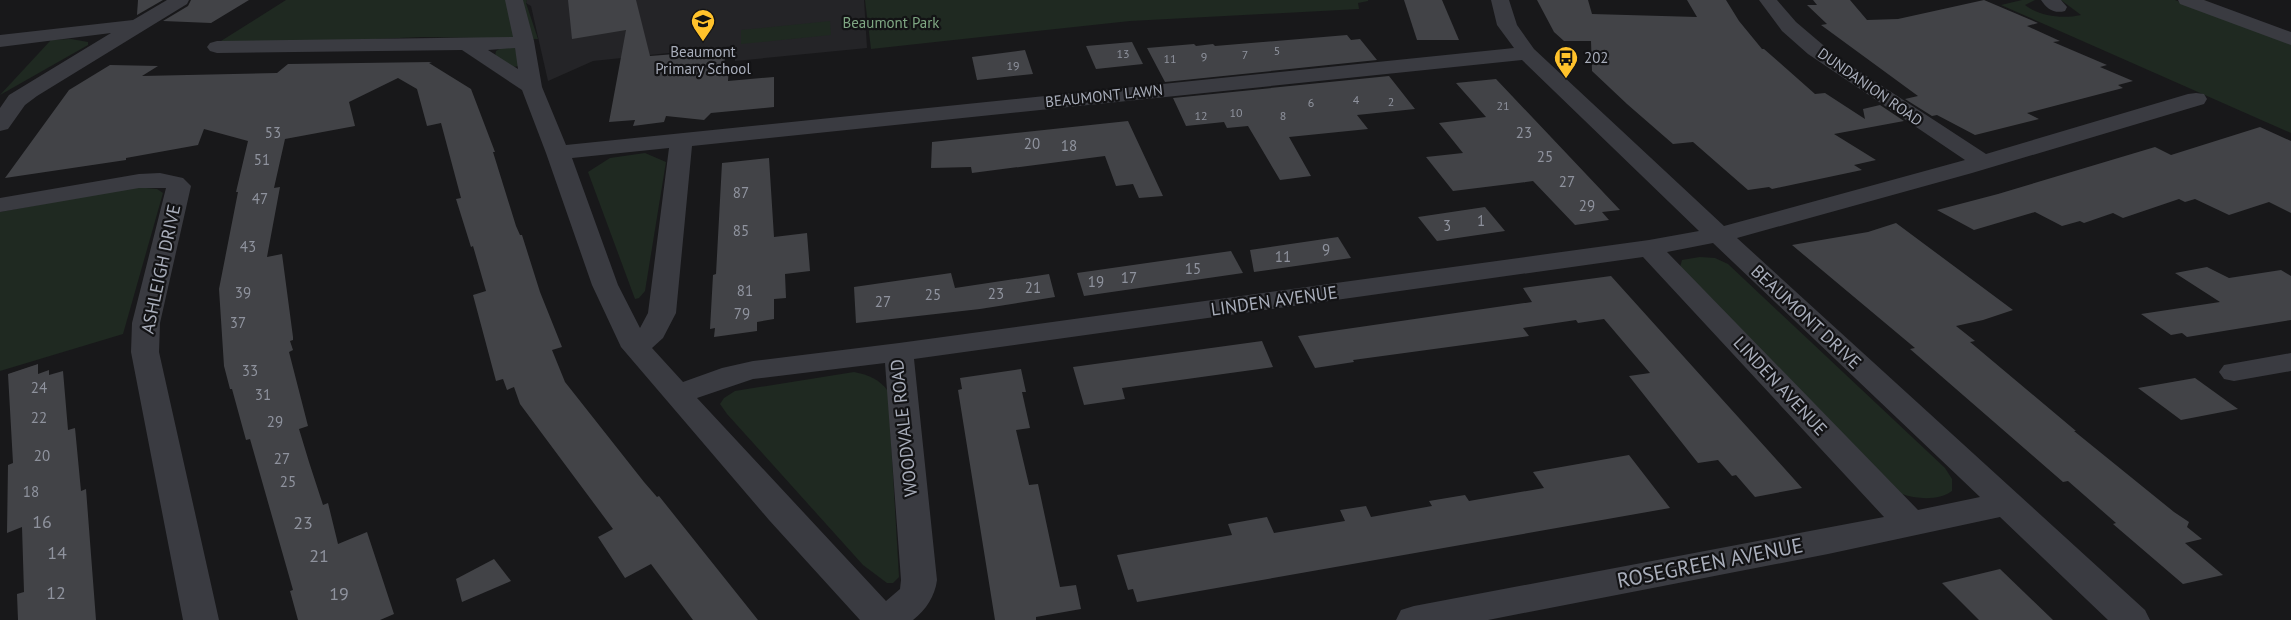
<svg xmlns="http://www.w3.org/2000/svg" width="2291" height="620" viewBox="0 0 2291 620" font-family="'PT Sans',sans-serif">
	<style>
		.built { fill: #242427 }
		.green { fill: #1f2921 }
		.building { fill: #424347 }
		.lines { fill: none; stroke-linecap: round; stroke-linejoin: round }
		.minor { fill: #3a3b41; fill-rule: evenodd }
		.labels { text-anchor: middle; stroke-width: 4.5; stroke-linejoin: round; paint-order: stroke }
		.far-number-label { font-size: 12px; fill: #8f939e }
		.far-park-label { font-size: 15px; fill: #7fa783; stroke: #131315 }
		.far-poi-label { font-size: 15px; fill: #a9aebb; stroke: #131315 }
		.far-street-label { font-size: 15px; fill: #a9aebb; stroke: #131315 }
		.number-label { font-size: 15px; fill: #8f939e }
		.street-label { font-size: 18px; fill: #a9aebb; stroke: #131315 }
		.near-number-label { font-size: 18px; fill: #8f939e }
		.near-street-label { font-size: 21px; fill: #a9aebb; stroke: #131315 }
	</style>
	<rect width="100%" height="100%" fill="#18181a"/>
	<polygon class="built" points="527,0 864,0 867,48 735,61 735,46 593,61 548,81 531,6 526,3"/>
	<g class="green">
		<polygon points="286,0 527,0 526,3 538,39 422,37 213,46"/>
		<polygon points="865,0 1368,0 1368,1 1358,3 1359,9 1130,21 871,49"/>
		<path d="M2022,0h13l-10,5c15,12 38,14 56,10l-20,-15h114l116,44v89l-290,-128z"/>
		<polygon points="830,21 831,35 741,44 741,30"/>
		<polygon points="71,39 88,42 88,45 0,95 51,40"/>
		<polygon points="501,48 515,48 519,66 513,67 495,56 496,51"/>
		<polygon points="645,153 666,162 665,168 645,291 639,298 635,299 588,172 610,158"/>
		<polygon points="135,187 157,189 163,193 123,334 0,371 0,212"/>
		<path d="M1700,257l15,1 13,6 217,204 7,11v12c-13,10 -36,8 -50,3l-222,-227 2,-7z"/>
		<path d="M854,372c15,3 25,7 34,19l11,186 -6,6h-6l-24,-18 -136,-151 -7,-10 4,-6 11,-7z"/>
	</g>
	<g class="building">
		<polygon points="138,0 163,0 137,15"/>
		<polygon points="191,0 249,0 211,23 163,21 188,6"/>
		<polygon points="568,0 636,0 650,56 726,50 724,65 729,65 728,81 774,77 774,107 711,113 704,120 666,116 664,122 633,126 635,120 609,122 626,30 572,39"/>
		<polygon points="1404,0 1442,0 1459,40 1417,40"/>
		<polygon points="1537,0 1588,0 1592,14 1697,17 1687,0 1726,0 1739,21 1762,49 1764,49 1815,94 1825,93 1865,119 1863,109 1880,105 1904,121 1834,134 1876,160 1854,165 1862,170 1772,189 1769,187 1748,190 1693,142 1673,144 1627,104 1592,71 1591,41 1564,41 1554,32"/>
		<polygon points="1813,0 1850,0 1867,20 1898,19 1984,0 2038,23 2027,26 2060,41 2053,42 2107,65 2100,67 2133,81 2118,85 2123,88 2027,113 2039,119 1975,135 1937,115 1932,116 1905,99 1918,96 1821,25 1827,24 1807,5 1817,5"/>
		<polygon points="1347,35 1351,40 1360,39 1377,60 1165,82 1147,48 1194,44 1196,46 1213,44 1215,46"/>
		<polygon points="1132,42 1143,64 1096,69 1086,46"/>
		<polygon points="1025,50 1033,74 977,80 972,57"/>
		<polygon points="432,62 429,63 471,89 495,152 493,152 516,226 520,235 522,235 540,292 562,347 552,350 565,382 644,482 657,497 659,496 758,620 693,620 651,564 625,578 598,537 613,529 520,404 514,387 507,390 503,379 496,381 473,295 486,291 473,246 471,247 456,199 461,198 441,123 427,126 417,89 398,78 349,102 355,126 285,139 274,188 280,187 267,257 282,254 293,337 293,340 290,341 293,350 289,352 308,426 299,429 309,462 323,505 328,503 338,544 367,532 394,614 380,620 298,620 290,591 293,590 250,439 246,440 232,389 230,389 224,366 219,289 238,192 236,192 248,141 204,129 198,145 126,158 126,160 5,178 69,90 110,65 158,66 142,76 277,73 288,64"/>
		<polygon points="1389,76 1415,109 1357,115 1368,129 1289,137 1311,176 1280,180 1248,126 1227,128 1224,122 1186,126 1173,98"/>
		<polygon points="1496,79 1620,210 1602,212 1609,220 1575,225 1533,181 1453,191 1426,157 1463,153 1439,123 1486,117 1456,83"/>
		<polygon points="1128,121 1163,196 1139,198 1133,184 1116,186 1105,156 972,173 971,167 931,168 932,142"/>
		<polygon points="2260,127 2291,141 2291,213 2269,202 2229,215 2195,199 2185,202 2179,199 2123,218 2113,213 2084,223 2080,221 2062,226 2035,212 1974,230 1937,210 1998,194 2155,147 2171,155"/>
		<polygon points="769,158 774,237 807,233 810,271 785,274 786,298 774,299 774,319 757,322 757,331 714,337 715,328 710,329 713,275 716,274 722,163"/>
		<polygon points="1485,207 1505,231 1437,241 1418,217"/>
		<polygon points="1896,223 2013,310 1983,320 1956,326 1975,341 1970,342 2076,431 2074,431 2174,512 2189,522 2187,527 2202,539 2185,543 2223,575 2183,584 2113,524 2116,523 2068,481 2063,482 1910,349 1915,348 1792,245 1868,232"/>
		<polygon points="1338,237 1351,258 1254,272 1250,250"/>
		<polygon points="1231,251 1243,273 1084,296 1077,273"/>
		<polygon points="2207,267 2229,278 2281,270 2291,276 2291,320 2187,337 2182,333 2171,335 2141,314 2220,302 2175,273"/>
		<polygon points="951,273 955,288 1049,274 1055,297 980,309 856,323 854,287"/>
		<polygon points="1611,276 1802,488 1755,497 1736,475 1732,476 1718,460 1698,463 1629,376 1650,373 1604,319 1578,323 1576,320 1523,328 1529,336 1353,360 1354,362 1315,368 1298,336 1532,302 1523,288"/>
		<polygon points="1262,341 1273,367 1122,388 1125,399 1084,405 1073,367"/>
		<polygon points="38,364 38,374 49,370 49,375 63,371 68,430 75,428 81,491 86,489 96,620 18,620 17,594 24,592 22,527 7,533 8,465 13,463 8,374"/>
		<polygon points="1021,369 1026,392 1022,392 1030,428 1016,430 1029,485 1038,484 1060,587 1076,585 1081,609 1036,617 1036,620 995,620 958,390 962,389 960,378"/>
		<polygon points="2195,378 2238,409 2181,420 2138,388"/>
		<polygon points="1629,455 1670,508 1137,602 1133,589 1128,590 1117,555 1232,535 1228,524 1267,517 1274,533 1345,521 1340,510 1366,506 1371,517 1432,506 1429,501 1465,495 1469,501 1544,488 1533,472"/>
		<polygon points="494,559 511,581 462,602 456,579"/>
		<polygon points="2000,569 2053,620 1979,620 1942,583"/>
	</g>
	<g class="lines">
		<g class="minor">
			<polygon points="167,0 189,0 187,4 37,96 25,105 8,129 0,131 0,108 9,95 111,33 0,47 0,35 133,20"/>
			<path d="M505,0h18l11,41 8,46 24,58 948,-97 -17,-23 -6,-25h18l8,25 17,24 190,177 241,-66 -157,-106 -26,-23 -23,-31h18l19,22 40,34 150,98 202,-60 8,-1 8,1 3,5 -3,5 -232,69 -235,65 408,372 5,10h-42l-108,-103 -172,37 -340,66h-92l5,-10 13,-4 470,-89 -241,-260 -729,102 23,221c-2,16 -11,30 -24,40h-53l-91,-100 -148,-173 -29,-62 -46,-132 -24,-63 -60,-40 -245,3 -7,-2 -3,-4 3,-4 7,-2 296,-4zM515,48l3,21 -30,-19zM1522,60l177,171 -50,9 -750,103 -146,18 -31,7 -39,14 -31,-34 11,-10 13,-25 16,-167zM669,148l-21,165 -8,15 -22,-43 -46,-127zM1713,243l267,254 -62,13 -251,-258zM885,363l16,217 -1,9 -14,12 -189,-203 56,-19z"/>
			<path d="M2041,0h20l6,7 -2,4c-11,3 -18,-2 -24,-11z"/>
			<polygon points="2178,0 2204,0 2291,32 2291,45 2180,4"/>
			<polygon points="160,173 183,178 191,186 160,323 159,352 219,620 183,620 131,352 132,323 166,188 139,188 0,212 0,198 139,174"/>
			<polygon points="2291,353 2291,371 2234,381 2224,379 2219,372 2224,365"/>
		</g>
	</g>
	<defs>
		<g id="school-pin" transform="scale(1.25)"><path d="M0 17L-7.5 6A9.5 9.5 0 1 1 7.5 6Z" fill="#ffc22b" stroke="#131315"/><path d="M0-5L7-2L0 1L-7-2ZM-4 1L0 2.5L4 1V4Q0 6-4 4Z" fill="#111"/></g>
		<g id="bus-pin" transform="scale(1.25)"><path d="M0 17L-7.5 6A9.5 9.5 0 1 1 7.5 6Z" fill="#ffc22b" stroke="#131315"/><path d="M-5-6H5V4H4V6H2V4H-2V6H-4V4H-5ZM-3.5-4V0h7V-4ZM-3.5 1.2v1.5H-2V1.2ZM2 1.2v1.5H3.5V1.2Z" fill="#111"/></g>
	</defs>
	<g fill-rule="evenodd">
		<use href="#school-pin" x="703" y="21"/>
		<use href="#bus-pin" x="1566" y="58"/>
	</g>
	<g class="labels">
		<g class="far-number-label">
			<text x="1277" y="55">5</text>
			<text x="1123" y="58">13</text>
			<text x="1245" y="59">7</text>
			<text x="1204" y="61">9</text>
			<text x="1170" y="63">11</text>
			<text x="1013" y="70">19</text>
			<text x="1356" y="104">4</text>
			<text x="1391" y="106">2</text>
			<text x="1311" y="107">6</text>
			<text x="1503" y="110">21</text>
			<text x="1236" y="117">10</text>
			<text x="1201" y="120">12</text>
			<text x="1283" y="120">8</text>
		</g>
		<g class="far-park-label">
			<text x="891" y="28">Beaumont Park</text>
		</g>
		<g class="far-poi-label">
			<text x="703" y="57">Beaumont<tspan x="703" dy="17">Primary School</tspan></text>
			<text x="1584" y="63" text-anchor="start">202</text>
		</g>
		<g class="far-street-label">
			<text transform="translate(1870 87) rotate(35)" y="5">DUNDANION ROAD</text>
			<text transform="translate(1104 96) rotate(-6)" y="5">BEAUMONT LAWN</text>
		</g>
		<g class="number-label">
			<text x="273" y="138">53</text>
			<text x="1524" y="138">23</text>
			<text x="1032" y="149">20</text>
			<text x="1069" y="151">18</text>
			<text x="1545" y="162">25</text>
			<text x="262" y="165">51</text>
			<text x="1567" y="187">27</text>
			<text x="741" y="198">87</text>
			<text x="260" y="204">47</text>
			<text x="1587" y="211">29</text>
			<text x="1481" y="226">1</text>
			<text x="1447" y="231">3</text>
			<text x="741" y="236">85</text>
			<text x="248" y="252">43</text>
			<text x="1326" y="255">9</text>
			<text x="1283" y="262">11</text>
			<text x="1193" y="274">15</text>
			<text x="1129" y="283">17</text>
			<text x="1096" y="287">19</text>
			<text x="1033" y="293">21</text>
			<text x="745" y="296">81</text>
			<text x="243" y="298">39</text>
			<text x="996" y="299">23</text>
			<text x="933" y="300">25</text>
			<text x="883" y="307">27</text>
			<text x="742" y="319">79</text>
			<text x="238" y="328">37</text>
			<text x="250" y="376">33</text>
			<text x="39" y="393">24</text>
			<text x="263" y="400">31</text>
			<text x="39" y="423">22</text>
			<text x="275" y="427">29</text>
			<text x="42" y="461">20</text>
			<text x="282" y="464">27</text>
			<text x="288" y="487">25</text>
			<text x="31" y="497">18</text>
		</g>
		<g class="street-label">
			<text transform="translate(161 269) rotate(-78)" y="6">ASHLEIGH DRIVE</text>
			<text transform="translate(1274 301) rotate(-8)" y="6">LINDEN AVENUE</text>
			<text transform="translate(1806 317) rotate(43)" y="6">BEAUMONT DRIVE</text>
			<text transform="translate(1780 386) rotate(47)" y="6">LINDEN AVENUE</text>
			<text transform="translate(904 428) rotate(-96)" y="6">WOODVALE ROAD</text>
		</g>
		<g class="near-number-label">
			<text x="42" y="528">16</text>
			<text x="303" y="529">23</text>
			<text x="57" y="559">14</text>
			<text x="319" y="562">21</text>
			<text x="56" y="599">12</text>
			<text x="339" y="600">19</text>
		</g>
		<g class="near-street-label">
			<text transform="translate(1710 563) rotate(-11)" y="7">ROSEGREEN AVENUE</text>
		</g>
	</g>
</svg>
